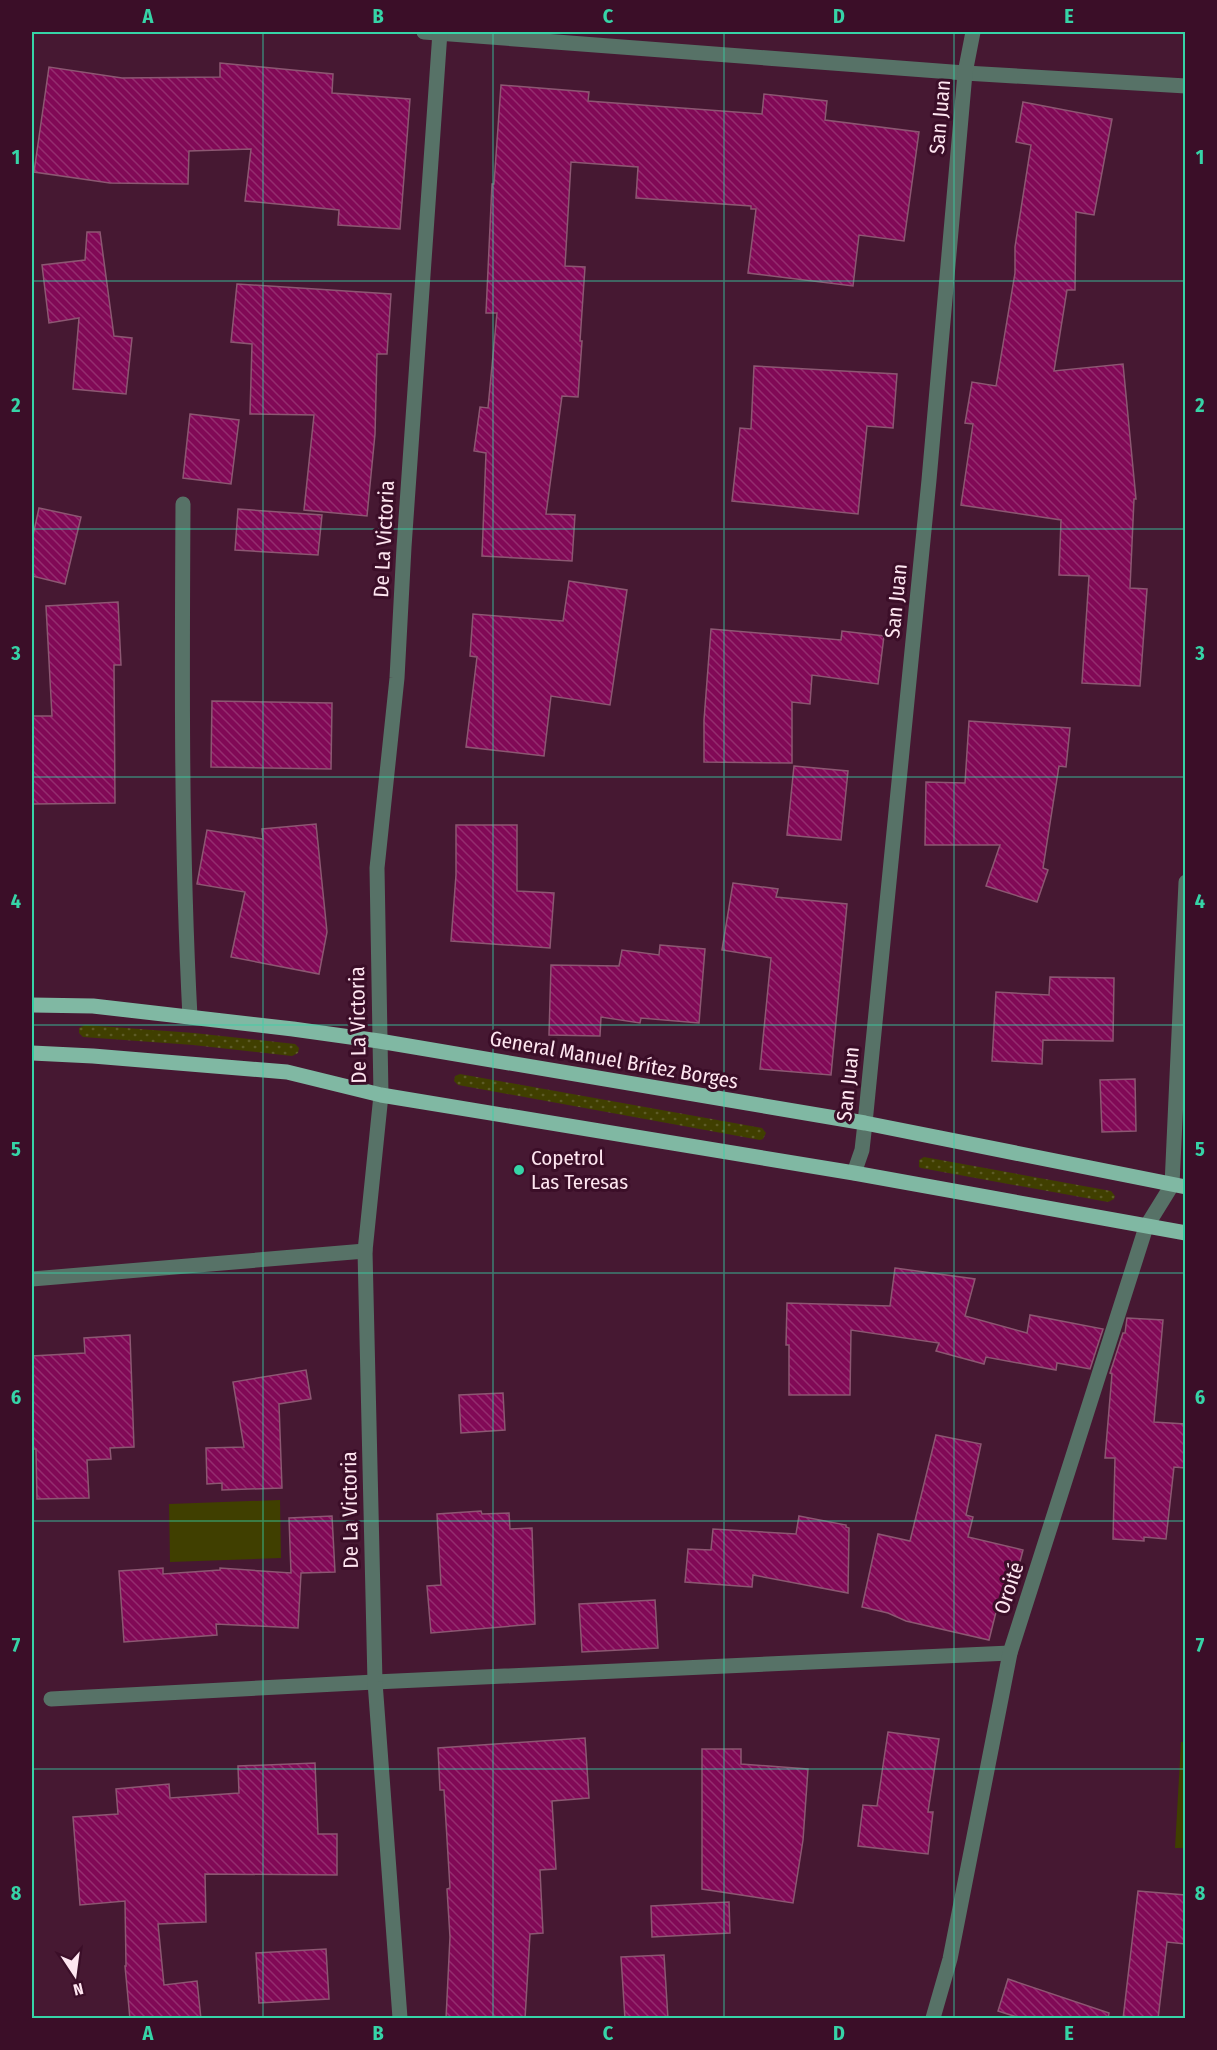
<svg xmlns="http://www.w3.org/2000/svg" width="1217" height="2050" viewBox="0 0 1217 2050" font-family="'Fira Sans Condensed',sans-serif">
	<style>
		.grass { fill: url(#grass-dots) }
		.pitch { fill: #403f00 }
		.building { fill: url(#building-back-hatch); stroke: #8c5772; stroke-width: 1.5 }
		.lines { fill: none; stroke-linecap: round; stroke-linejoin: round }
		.minor { stroke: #577267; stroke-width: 15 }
		.major { stroke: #80b8a3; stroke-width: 15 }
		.grid { fill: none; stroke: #36d4a7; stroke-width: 1.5; stroke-opacity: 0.55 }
		.poi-dot { fill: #36d4a7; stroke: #3b0e28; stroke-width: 2 }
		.labels { text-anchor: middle; stroke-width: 6; stroke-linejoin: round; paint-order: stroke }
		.street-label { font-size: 21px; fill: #fee5f0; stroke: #3b0e28 }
		.poi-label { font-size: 21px; fill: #fee5f0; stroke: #3b0e28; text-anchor: start }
		.neatline { fill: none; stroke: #36d4a7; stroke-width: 2 }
		.grid-label { font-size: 20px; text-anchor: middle; font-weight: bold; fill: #36d4a7 }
	</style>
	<defs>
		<pattern id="grass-dots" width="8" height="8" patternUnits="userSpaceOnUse" patternTransform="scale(1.5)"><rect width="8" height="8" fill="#403f00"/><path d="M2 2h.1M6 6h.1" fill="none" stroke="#5d5b26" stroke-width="1.8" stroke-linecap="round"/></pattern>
		<pattern id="building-back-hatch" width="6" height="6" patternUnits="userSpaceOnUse" patternTransform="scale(1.5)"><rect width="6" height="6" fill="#810956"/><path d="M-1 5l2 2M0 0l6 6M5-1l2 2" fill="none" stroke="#942d6f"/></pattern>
	</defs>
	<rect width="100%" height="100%" fill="#461832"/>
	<g class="grass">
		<polygon points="85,1025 194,1033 295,1044 299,1048 298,1053 292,1056 193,1045 83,1037 79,1033 79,1028"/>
		<polygon points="460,1074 762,1128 766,1133 763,1139 760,1140 458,1085 454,1081 455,1076"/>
		<polygon points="924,1157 1111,1191 1115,1196 1114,1199 1108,1202 921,1168 919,1167 919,1160"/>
	</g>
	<g class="pitch">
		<polygon points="280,1500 281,1558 170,1562 169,1504"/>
		<polygon points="1181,1742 1186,1742 1185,1848 1175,1848"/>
	</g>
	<g class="building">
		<polygon points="220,63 333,74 332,93 410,99 400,229 338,225 339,210 245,201 251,149 189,151 188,184 110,183 34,172 49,67 122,78 220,77"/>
		<polygon points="501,85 589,92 588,101 762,114 764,94 827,101 825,120 919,132 904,241 859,235 853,286 748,273 756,209 751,209 751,206 636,198 638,167 571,162 565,266 585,267 580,341 582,341 578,397 562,396 546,514 575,515 572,561 482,556 486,453 474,451 480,407 488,408 497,313 486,313 492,184 494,184"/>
		<polygon points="1023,102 1112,119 1094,215 1076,212 1075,290 1067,290 1054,371 1123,364 1136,499 1134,499 1130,588 1147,589 1140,686 1082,683 1089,576 1059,575 1061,520 961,505 973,424 965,423 972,382 996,386 1015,273 1015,247 1031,145 1016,142"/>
		<polygon points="87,232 100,232 114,336 132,338 126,394 73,389 79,318 49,323 42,265 85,260"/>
		<polygon points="237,284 391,294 387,354 377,354 375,434 367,516 304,510 314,415 250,414 252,344 231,342"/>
		<polygon points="754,366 897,374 893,428 867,426 858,514 732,501 740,428 751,429"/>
		<polygon points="190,414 239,420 231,484 183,478"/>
		<polygon points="39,508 81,517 65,584 32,576 32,540"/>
		<polygon points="238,509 322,515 318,555 235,550"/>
		<polygon points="569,581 627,590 610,705 551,696 544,756 466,747 477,657 470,656 473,614 563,621"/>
		<polygon points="118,602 121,665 114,665 115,803 33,804 33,716 52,716 46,606"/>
		<polygon points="711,629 841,640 842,631 884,636 878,684 812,675 810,704 792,702 792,763 704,762 704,720"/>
		<polygon points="212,701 332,703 331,769 211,767"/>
		<polygon points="969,721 1070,728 1066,767 1059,766 1043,868 1048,870 1037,902 986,886 1000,845 925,845 926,782 965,783"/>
		<polygon points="794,766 848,771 841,840 787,835"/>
		<polygon points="316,824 327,932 319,974 231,957 245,892 197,884 207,830 263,839 262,829"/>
		<polygon points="456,825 517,825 517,891 554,893 550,948 451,941 456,875"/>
		<polygon points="733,883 778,889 776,897 847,904 831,1075 760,1069 771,958 722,950"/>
		<polygon points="660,945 705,949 699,1023 641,1018 640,1023 601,1017 600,1036 549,1035 551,965 619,966 622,950 659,955"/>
		<polygon points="1050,977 1114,978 1113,1041 1043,1040 1042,1064 992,1061 996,992 1049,995"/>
		<polygon points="1135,1079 1136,1131 1102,1132 1100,1080"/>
		<polygon points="895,1268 975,1279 965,1316 1027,1333 1030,1315 1103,1329 1090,1369 1057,1363 1056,1370 986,1357 984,1364 936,1351 939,1343 851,1330 850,1395 789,1395 789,1345 786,1345 787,1303 890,1306"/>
		<polygon points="1127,1318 1163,1320 1154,1422 1185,1424 1185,1468 1174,1467 1166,1539 1144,1537 1144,1541 1113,1539 1115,1458 1105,1458 1112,1374 1110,1373 1123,1333 1125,1333"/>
		<polygon points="130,1335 134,1447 110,1448 111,1459 87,1460 89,1498 37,1499 36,1449 32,1449 32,1356 85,1353 84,1338"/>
		<polygon points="306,1370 311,1399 279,1404 282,1488 222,1490 222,1483 207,1484 206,1448 244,1447 233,1382"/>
		<polygon points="503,1393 505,1430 461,1433 459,1395"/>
		<polygon points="936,1435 981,1444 966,1515 973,1517 968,1537 1023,1550 1008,1607 998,1604 989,1640 906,1621 888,1613 862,1607 878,1534 910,1541"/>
		<polygon points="481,1511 482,1514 509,1513 510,1529 532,1528 535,1624 431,1633 427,1586 441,1585 437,1514"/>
		<polygon points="332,1516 335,1572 301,1573 298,1628 216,1624 217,1635 124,1642 119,1571 163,1568 163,1574 220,1570 220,1568 291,1573 289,1518"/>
		<polygon points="799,1516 846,1525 846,1527 849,1528 848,1593 753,1575 752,1587 685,1582 688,1549 711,1550 713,1529 796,1534"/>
		<polygon points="655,1600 658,1648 582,1652 579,1604"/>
		<polygon points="888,1732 939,1739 928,1812 933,1812 928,1854 858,1846 863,1805 877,1806"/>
		<polygon points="585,1738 589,1798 552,1801 556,1869 540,1870 543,1933 530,1934 525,2019 446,2019 450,1937 447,1889 450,1888 444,1790 440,1790 438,1748"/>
		<polygon points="702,1749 741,1749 741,1764 808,1769 803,1840 793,1903 702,1889"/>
		<polygon points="315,1763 318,1834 337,1834 337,1875 205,1874 206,1922 158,1924 164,1985 197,1981 201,2019 130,2019 125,1966 126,1966 125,1901 80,1905 73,1817 118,1814 116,1789 169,1784 170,1798 239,1793 238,1766"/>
		<polygon points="1138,1891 1185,1895 1185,1944 1167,1942 1158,2019 1123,2019"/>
		<polygon points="729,1902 730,1933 652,1937 651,1906"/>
		<polygon points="326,1949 329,1999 259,2003 256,1953"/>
		<polygon points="664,1955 668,2019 625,2019 621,1957"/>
		<polygon points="1008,1979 1109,2013 1108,2019 1023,2019 998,2011"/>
	</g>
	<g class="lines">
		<g class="minor">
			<polyline points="424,32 965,73 1186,86"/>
			<path d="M183,504c-1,171 -2,342 7,513"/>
			<polyline points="854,1173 862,1150 865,1123 929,480 965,73 973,32"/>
			<polyline points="32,1279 365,1251"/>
			<polyline points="51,1699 375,1682 1010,1653"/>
			<polyline points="400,2018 375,1682 365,1251 381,1095 377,868 397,678 404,547 440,32"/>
			<polyline points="933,2018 950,1959 1010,1653 1146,1227 1172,1185 1186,882"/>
		</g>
		<g class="major">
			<polyline points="32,1005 93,1006 293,1029 379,1041 865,1123 1186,1187"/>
			<polyline points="32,1053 93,1056 287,1072 381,1095 854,1173 1186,1233"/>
		</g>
	</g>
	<path class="grid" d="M263,32v1986M493,32v1986M724,32v1986M954,32v1986M32,281h1154M32,529h1154M32,777h1154M32,1025h1154M32,1273h1154M32,1521h1154M32,1769h1154"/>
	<circle class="poi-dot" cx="519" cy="1170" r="6"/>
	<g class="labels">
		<g class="street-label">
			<text transform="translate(940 117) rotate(-85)" y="7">San Juan</text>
			<text transform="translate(384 539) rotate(-87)" y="7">De La Victoria</text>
			<text transform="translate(896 601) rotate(-84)" y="7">San Juan</text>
			<text transform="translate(358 1025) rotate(-91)" y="7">De La Victoria</text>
			<text transform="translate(614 1060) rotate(10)" y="7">General Manuel Brítez Borges</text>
			<text transform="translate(848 1084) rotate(-84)" y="7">San Juan</text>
			<text transform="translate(350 1510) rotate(-91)" y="7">De La Victoria</text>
			<text transform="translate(1009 1588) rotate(-72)" y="7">Oroité</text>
		</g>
		<g class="poi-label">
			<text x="531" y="1165">Copetrol<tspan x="531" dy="24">Las Teresas</tspan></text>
		</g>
	</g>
	<rect width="1217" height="2050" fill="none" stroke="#3b0e28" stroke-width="66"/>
	<g transform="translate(75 1975) rotate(167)" stroke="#3b0e28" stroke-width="4.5" paint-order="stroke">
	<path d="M0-4.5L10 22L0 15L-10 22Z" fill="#fee5f0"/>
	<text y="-9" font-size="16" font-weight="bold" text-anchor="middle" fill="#fee5f0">N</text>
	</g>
	<rect x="33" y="33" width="1151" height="1984" class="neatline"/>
	<g class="grid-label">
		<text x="148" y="23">A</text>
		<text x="378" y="23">B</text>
		<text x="608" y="23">C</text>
		<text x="839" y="23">D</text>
		<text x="1069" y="23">E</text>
		<text x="16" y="164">1</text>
		<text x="1200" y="164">1</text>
		<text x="16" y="412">2</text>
		<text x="1200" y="412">2</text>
		<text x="16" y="660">3</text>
		<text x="1200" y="660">3</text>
		<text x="16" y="908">4</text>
		<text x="1200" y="908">4</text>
		<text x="16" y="1156">5</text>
		<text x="1200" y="1156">5</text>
		<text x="16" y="1404">6</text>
		<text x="1200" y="1404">6</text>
		<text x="16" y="1652">7</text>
		<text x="1200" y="1652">7</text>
		<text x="16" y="1900">8</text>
		<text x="1200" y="1900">8</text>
		<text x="148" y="2040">A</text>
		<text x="378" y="2040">B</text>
		<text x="608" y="2040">C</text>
		<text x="839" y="2040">D</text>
		<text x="1069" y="2040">E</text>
	</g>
</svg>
